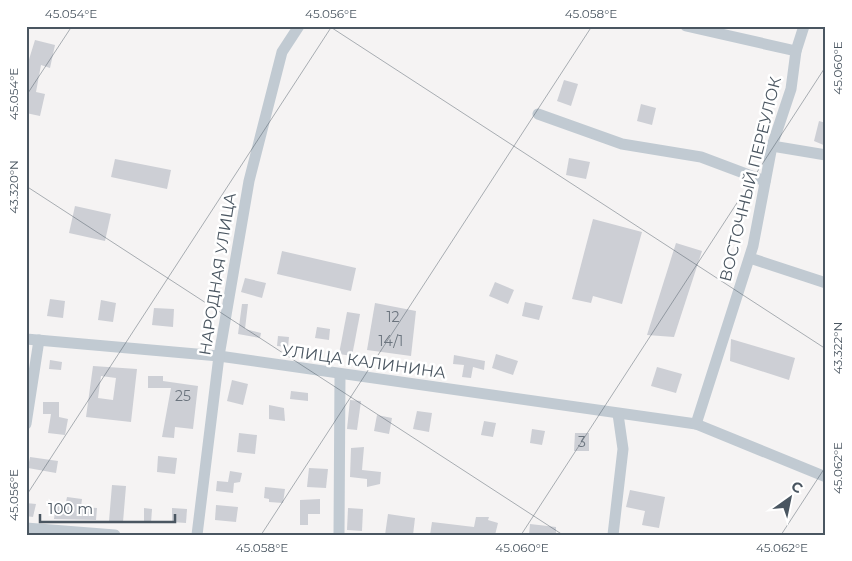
<svg xmlns="http://www.w3.org/2000/svg" width="852" height="561" viewBox="0 0 852 561" font-family="Montserrat,sans-serif">
	<style>
		.building { fill: #cdcfd5; fill-rule: evenodd }
		.lines { fill: none; stroke-linecap: round; stroke-linejoin: round }
		.minor { stroke: #c1cad2; stroke-width: 11 }
		.ticks { fill: none; stroke: #4a5661; stroke-width: 1; stroke-opacity: 0.45 }
		.labels { text-anchor: middle; stroke-width: 5; stroke-linejoin: round; paint-order: stroke }
		.number-label { font-size: 14px; fill: #6b747e }
		.street-label { font-size: 16px; fill: #4a5661; stroke: #fff }
		.neatline { fill: none; stroke: #4a5661; stroke-width: 2 }
		.ticks-label { font-size: 12px; text-anchor: middle; fill: #4a5661 }
	</style>
	<rect width="100%" height="100%" fill="#f5f3f3"/>
	<g class="building">
		<polygon points="35,40 55,45 50,68 41,65 36,92 45,94 40,116 26,113 26,69"/>
		<polygon points="564,80 578,84 571,106 557,101"/>
		<polygon points="641,104 656,108 652,125 637,121"/>
		<polygon points="819,121 826,123 826,146 814,141"/>
		<polygon points="569,158 590,162 586,179 566,175"/>
		<polygon points="115,159 171,170 167,189 111,177"/>
		<polygon points="75,206 111,214 105,241 69,233"/>
		<polygon points="593,219 642,232 622,304 593,296 591,303 572,299"/>
		<polygon points="676,243 702,251 674,337 647,335"/>
		<polygon points="282,251 356,268 351,291 277,274"/>
		<polygon points="245,278 266,283 262,298 241,292"/>
		<polygon points="495,282 514,290 508,304 489,296"/>
		<polygon points="50,299 65,301 63,318 47,316"/>
		<polygon points="101,300 116,303 113,322 98,320"/>
		<polygon points="525,302 543,306 539,320 522,316"/>
		<polygon points="375,303 416,311 411,356 367,350"/>
		<polygon points="242,304 248,304 245,329 261,333 260,338 238,334"/>
		<polygon points="154,308 174,309 173,327 152,325"/>
		<polygon points="347,312 360,314 352,356 339,354"/>
		<polygon points="317,327 330,329 329,340 315,338"/>
		<polygon points="278,336 289,337 288,347 277,346"/>
		<polygon points="731,339 795,358 789,380 730,361"/>
		<polygon points="496,354 518,361 513,375 492,368"/>
		<polygon points="454,355 485,361 484,370 473,367 471,378 462,377 464,365 453,364"/>
		<polygon points="50,360 62,362 61,370 49,369"/>
		<path d="M93,366l44,3 -6,53 -45,-5zM101,376l15,2 -3,22 -15,-2z"/>
		<polygon points="657,367 682,374 676,393 651,386"/>
		<polygon points="148,376 163,376 163,381 198,386 193,429 175,427 174,438 162,437 171,388 148,388"/>
		<polygon points="232,380 248,384 243,405 227,401"/>
		<polygon points="291,391 308,393 308,401 290,399"/>
		<polygon points="350,400 361,401 357,430 347,429"/>
		<polygon points="43,402 59,402 59,417 68,419 65,435 48,433 51,414 43,414"/>
		<polygon points="269,405 284,408 285,421 269,419"/>
		<polygon points="417,411 432,413 429,432 413,429"/>
		<polygon points="377,415 392,418 389,434 374,431"/>
		<polygon points="484,421 496,423 493,437 481,435"/>
		<polygon points="532,429 545,431 542,445 530,443"/>
		<polygon points="239,433 257,435 255,454 237,452"/>
		<polygon points="575,433 589,433 589,451 574,451"/>
		<polygon points="364,447 362,470 381,472 380,484 367,487 367,479 350,477 351,448"/>
		<polygon points="158,456 177,458 175,474 157,472"/>
		<polygon points="30,457 58,461 56,473 28,468"/>
		<polygon points="309,468 328,469 326,488 307,487"/>
		<polygon points="230,471 242,473 240,482 234,483 233,493 216,491 217,481 228,482"/>
		<polygon points="112,485 126,486 123,522 109,521"/>
		<polygon points="265,487 285,489 283,503 269,502 269,499 264,498"/>
		<polygon points="630,490 665,497 659,528 642,525 645,511 626,507"/>
		<polygon points="67,497 82,499 81,507 97,508 96,520 54,519 56,505 65,507"/>
		<polygon points="320,499 320,514 308,514 308,525 300,525 300,500"/>
		<polygon points="26,503 36,504 33,517 26,516"/>
		<polygon points="216,505 238,507 236,522 215,520"/>
		<polygon points="144,508 152,509 151,523 144,523"/>
		<polygon points="172,508 187,509 186,523 172,522"/>
		<polygon points="348,508 363,509 362,531 347,530"/>
		<polygon points="388,514 415,518 413,535 385,535"/>
		<polygon points="476,517 489,517 488,520 498,523 495,535 430,535 432,522 474,527"/>
		<polygon points="530,524 556,527 556,535 529,535"/>
	</g>
	<g class="lines">
		<g class="minor">
			<polyline points="686,26 796,51"/>
			<polyline points="538,114 622,144 701,157 765,181"/>
			<polyline points="772,146 826,155"/>
			<polyline points="750,258 826,283"/>
			<polyline points="26,339 219,356 696,424 826,477"/>
			<polyline points="26,424 39,340"/>
			<polyline points="696,424 753,246 772,146 791,89 796,51 804,26"/>
			<polyline points="26,528 115,535"/>
			<polyline points="197,535 219,356 249,181 282,52 299,26"/>
			<polyline points="339,535 340,374"/>
			<polyline points="613,535 623,449 618,414"/>
		</g>
	</g>
	<path class="ticks" d="M329,26l497,323M26,96l46,-70M26,186l537,349M26,496l306,-470M261,535l331,-509M521,535l305,-469M781,535l45,-69"/>
	<g class="labels">
		<g class="number-label">
			<text x="393" y="322">12</text>
			<text x="391" y="346">14/1</text>
			<text x="183" y="401">25</text>
			<text x="582" y="447">3</text>
		</g>
		<g class="street-label">
			<text transform="translate(750 179) rotate(-76)" y="6">ВОСТОЧНЫЙ ПЕРЕУЛОК</text>
			<text transform="translate(217 274) rotate(-81)" y="6">НАРОДНАЯ УЛИЦА</text>
			<text transform="translate(364 361) rotate(8)" y="6">УЛИЦА КАЛИНИНА</text>
		</g>
	</g>
	<rect width="852" height="561" fill="none" stroke="#ffffff" stroke-width="55"/>
	<g transform="translate(790 498) rotate(33)" stroke="#ffffff" stroke-width="4" paint-order="stroke">
	<path d="M0-4L9 19L0 12L-9 19Z" fill="#4a5661"/>
	<text y="-8" font-size="14" font-weight="bold" text-anchor="middle" fill="#4a5661">С</text>
	</g>
	<path d="M40 514v8h135v-8" fill="none" stroke="#4a5661" stroke-width="2.5"/>
	<text x="48" y="514" font-size="15" fill="#4a5661" stroke="#ffffff" stroke-width="4" paint-order="stroke">100 m</text>
	<rect x="28" y="28" width="796" height="506" class="neatline"/>
	<g class="ticks-label">
		<text x="71" y="18">45.054°E</text>
		<text x="331" y="18">45.056°E</text>
		<text x="591" y="18">45.058°E</text>
		<text transform="translate(838 68) rotate(-90)" y="4">45.060°E</text>
		<text transform="translate(14 94) rotate(-90)" y="4">45.054°E</text>
		<text transform="translate(14 187) rotate(-90)" y="4">43.320°N</text>
		<text transform="translate(838 348) rotate(-90)" y="4">43.322°N</text>
		<text transform="translate(838 468) rotate(-90)" y="4">45.062°E</text>
		<text transform="translate(14 495) rotate(-90)" y="4">45.056°E</text>
		<text x="262" y="552">45.058°E</text>
		<text x="522" y="552">45.060°E</text>
		<text x="782" y="552">45.062°E</text>
	</g>
</svg>
